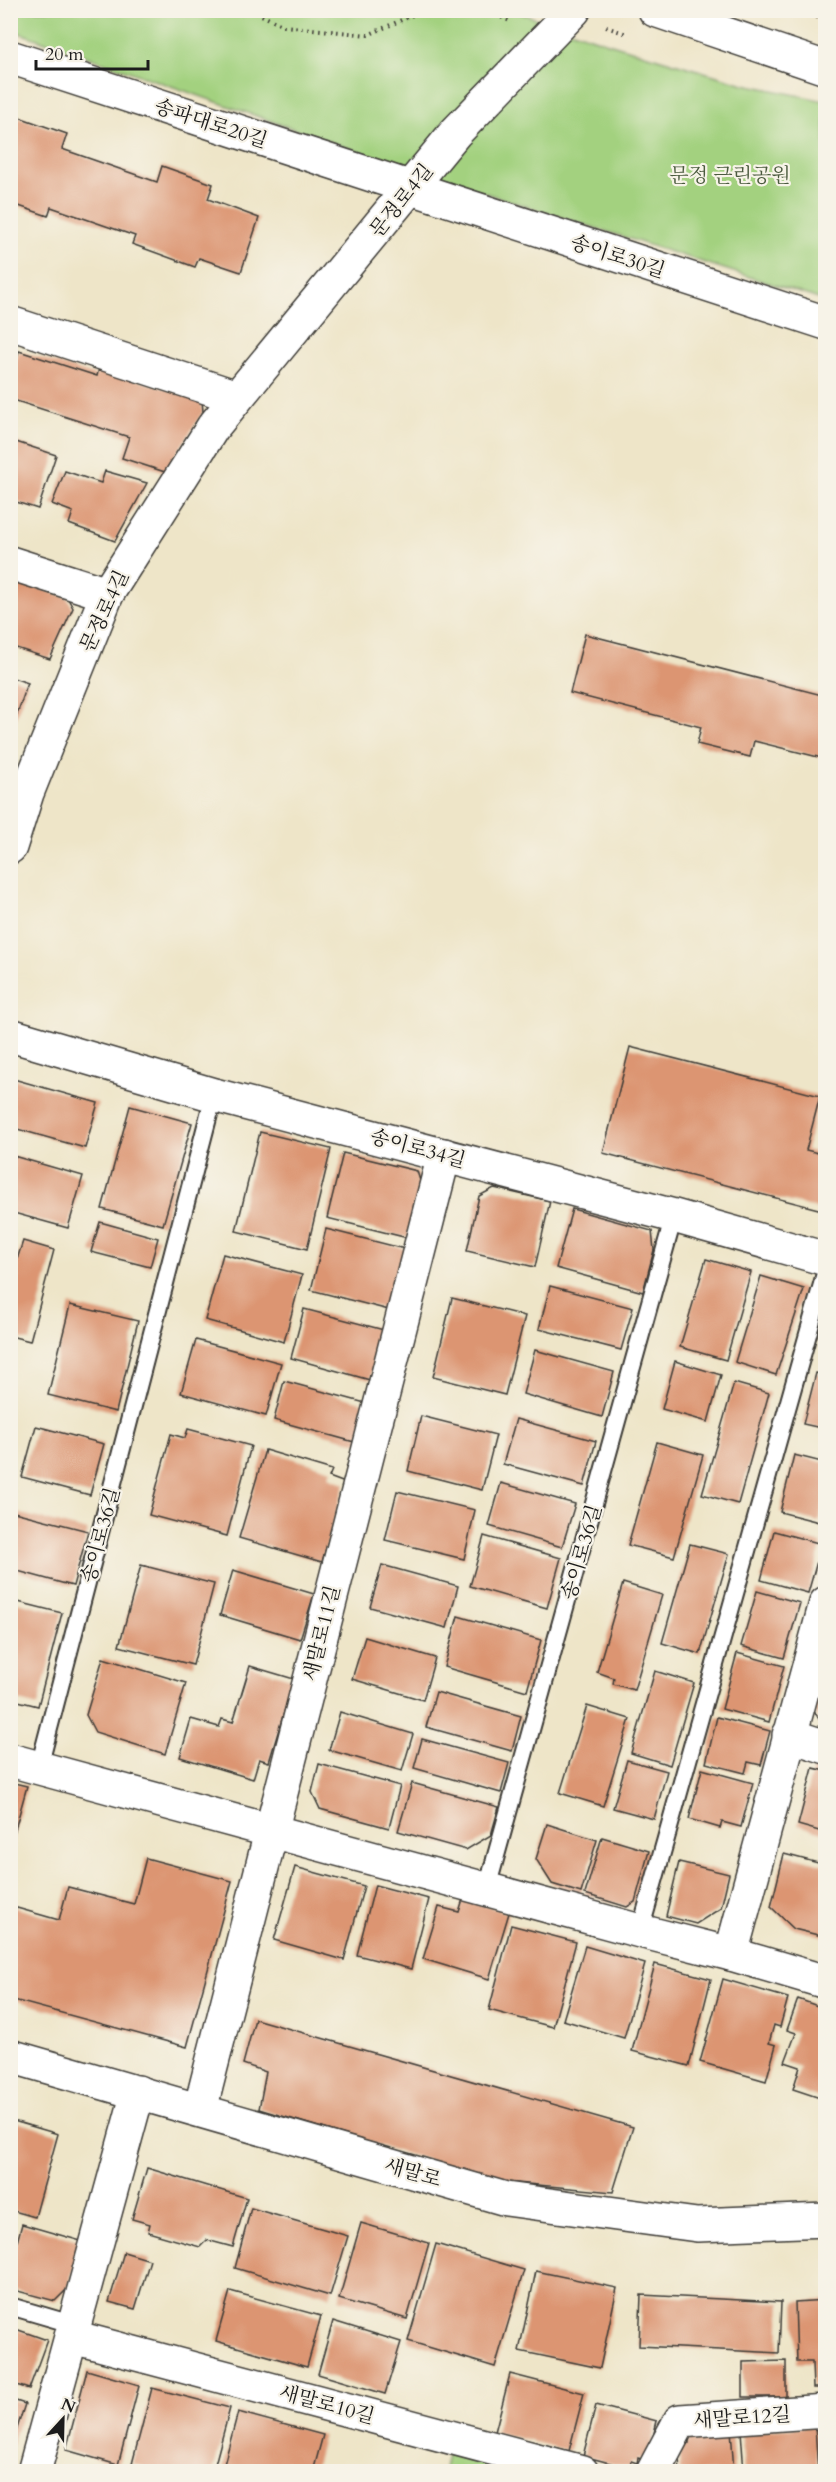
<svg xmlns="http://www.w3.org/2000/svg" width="836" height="2482" viewBox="0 0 836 2482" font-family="Cardo,'Noto Serif KR',serif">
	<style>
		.green { fill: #a3d17f; stroke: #60764e; stroke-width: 1.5 }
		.building { fill: #dc9572 }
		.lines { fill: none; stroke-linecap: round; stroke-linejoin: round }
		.service-casing { stroke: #3c3a36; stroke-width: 20 }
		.minor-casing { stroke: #3c3a36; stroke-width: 36 }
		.tertiary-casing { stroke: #3c3a36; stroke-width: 36 }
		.path { stroke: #3c3a36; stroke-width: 4; stroke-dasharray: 1.5 4.5; stroke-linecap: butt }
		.service { stroke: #fff; stroke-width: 16 }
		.minor { stroke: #fff; stroke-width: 33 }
		.tertiary { stroke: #fff; stroke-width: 33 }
		.labels { text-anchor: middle; stroke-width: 4.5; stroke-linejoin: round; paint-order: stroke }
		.street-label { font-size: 20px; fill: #1c1c1c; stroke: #f7f3e8 }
		.park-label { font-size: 20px; fill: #4b5b3f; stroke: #f7f3e8 }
	</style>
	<rect width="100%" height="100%" fill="#f7f3e8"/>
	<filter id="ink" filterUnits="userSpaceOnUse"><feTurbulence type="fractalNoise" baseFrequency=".0167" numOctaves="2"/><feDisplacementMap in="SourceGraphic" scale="12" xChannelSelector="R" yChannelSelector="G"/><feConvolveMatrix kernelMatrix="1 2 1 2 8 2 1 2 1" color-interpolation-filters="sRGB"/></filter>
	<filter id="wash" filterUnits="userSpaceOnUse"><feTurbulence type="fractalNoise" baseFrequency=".008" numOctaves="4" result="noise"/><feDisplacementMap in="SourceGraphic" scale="24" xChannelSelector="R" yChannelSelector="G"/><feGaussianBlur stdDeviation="1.35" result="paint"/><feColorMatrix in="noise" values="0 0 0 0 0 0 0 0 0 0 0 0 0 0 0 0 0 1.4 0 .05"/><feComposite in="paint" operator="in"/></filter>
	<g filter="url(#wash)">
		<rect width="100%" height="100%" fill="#eee5c8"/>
		<g class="green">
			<polygon points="11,10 514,11 608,43 744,84 825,101 825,301 391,163 11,30"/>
			<polygon points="448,2452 522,2472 443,2472"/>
		</g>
		<g id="blocks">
			<g class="building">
				<polygon points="16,116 67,134 62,149 157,182 162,166 213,184 208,199 259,218 241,272 199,258 195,267 132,244 135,236 51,207 48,216 10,203 10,132"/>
				<polygon points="19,351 97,376 99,368 202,400 203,412 165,472 122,458 129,437 10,399 10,377"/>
				<polygon points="10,440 56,455 38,509 10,500"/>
				<polygon points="65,471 101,483 105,471 147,483 115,541 69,524 73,512 52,504"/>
				<polygon points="10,579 67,597 73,608 50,659 10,646"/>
				<polygon points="585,634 826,696 826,759 754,741 750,757 697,744 701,727 570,693"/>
				<polygon points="10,677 28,683 11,731 10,731"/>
				<polygon points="630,1047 820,1096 806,1150 826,1155 826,1211 603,1153"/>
				<polygon points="10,1078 98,1103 85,1148 10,1127"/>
				<polygon points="130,1106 192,1123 163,1225 102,1209"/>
				<polygon points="260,1132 331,1149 307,1249 236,1231"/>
				<polygon points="343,1153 417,1171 421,1184 408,1238 327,1218"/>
				<polygon points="10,1155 83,1176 68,1228 10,1212"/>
				<polygon points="494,1188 550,1201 535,1267 467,1251 479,1196"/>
				<polygon points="572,1209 652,1231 654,1250 643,1292 556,1268"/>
				<polygon points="100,1222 158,1238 150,1267 91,1252"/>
				<polygon points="326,1229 409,1250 393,1311 311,1290"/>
				<polygon points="23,1241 54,1250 30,1341 10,1336 10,1281"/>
				<polygon points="223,1254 302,1275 284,1342 205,1320"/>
				<polygon points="706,1259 751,1272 726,1360 680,1347"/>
				<polygon points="761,1276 804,1289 776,1375 735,1362"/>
				<polygon points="550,1286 633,1308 621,1350 539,1329"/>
				<polygon points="452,1298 525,1316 505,1395 433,1377"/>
				<polygon points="70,1305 138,1321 116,1412 48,1395"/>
				<polygon points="304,1309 384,1330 370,1380 291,1358"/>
				<polygon points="196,1340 281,1363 266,1416 181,1393"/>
				<polygon points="535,1350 614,1372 602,1417 523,1394"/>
				<polygon points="675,1361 721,1375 708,1422 662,1409"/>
				<polygon points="816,1373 826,1375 826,1429 803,1424"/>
				<polygon points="284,1381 369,1404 358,1443 274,1420"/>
				<polygon points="734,1383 769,1393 738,1504 702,1494"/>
				<polygon points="421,1416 496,1435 482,1490 408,1471"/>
				<polygon points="516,1419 596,1441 584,1486 503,1464"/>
				<polygon points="36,1426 104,1444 90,1495 22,1477"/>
				<polygon points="188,1429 251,1446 227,1536 149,1515 171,1434 185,1438"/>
				<polygon points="657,1442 703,1455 674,1557 628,1545"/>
				<polygon points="265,1450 332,1470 329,1477 345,1483 322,1562 239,1538"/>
				<polygon points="794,1455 826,1463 826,1494 819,1522 780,1512"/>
				<polygon points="501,1483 575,1504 562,1547 489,1526"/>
				<polygon points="397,1491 475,1510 464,1559 385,1540"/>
				<polygon points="10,1511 88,1531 73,1586 10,1569"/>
				<polygon points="774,1531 822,1544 808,1593 761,1580"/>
				<polygon points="484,1536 561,1558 547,1608 470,1586"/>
				<polygon points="690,1544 729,1554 700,1654 662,1643"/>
				<polygon points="141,1565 214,1584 193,1665 119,1646"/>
				<polygon points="382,1565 458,1586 447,1628 370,1607"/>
				<polygon points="233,1570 314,1594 300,1639 220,1615"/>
				<polygon points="623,1583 662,1595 634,1690 613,1684 614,1678 597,1672"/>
				<polygon points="757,1591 800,1603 784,1658 741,1646"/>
				<polygon points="10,1600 62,1613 38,1706 10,1699"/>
				<polygon points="458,1616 541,1640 527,1691 444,1667"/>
				<polygon points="365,1637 435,1658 423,1700 352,1679"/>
				<polygon points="737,1653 784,1666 769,1722 722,1709"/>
				<polygon points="103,1658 186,1683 165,1754 95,1732 86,1715"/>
				<polygon points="250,1666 294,1679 269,1762 259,1759 253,1779 180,1757 191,1719 219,1727 222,1719 233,1722"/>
				<polygon points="655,1671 694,1683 670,1765 631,1753"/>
				<polygon points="821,1672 826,1673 826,1730 810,1705"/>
				<polygon points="436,1692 521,1716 512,1751 426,1727"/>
				<polygon points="587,1706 630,1719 603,1806 560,1793"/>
				<polygon points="340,1712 413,1734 402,1771 329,1750"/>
				<polygon points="717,1717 770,1731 761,1765 748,1762 745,1773 706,1763"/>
				<polygon points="422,1739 509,1763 501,1793 414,1768"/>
				<polygon points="627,1760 667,1771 654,1819 613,1808"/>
				<polygon points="319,1764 400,1786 389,1828 320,1809 312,1792"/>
				<polygon points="813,1768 826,1771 826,1833 798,1825"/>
				<polygon points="702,1769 753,1783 741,1827 722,1822 720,1828 689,1819"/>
				<polygon points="10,1782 27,1786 11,1844 10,1844"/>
				<polygon points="412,1783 499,1807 491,1835 466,1850 398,1831"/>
				<polygon points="547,1824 597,1840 581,1893 552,1884 536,1859"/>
				<polygon points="602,1837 649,1851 635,1902 627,1907 585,1894"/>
				<polygon points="784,1854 826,1865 826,1937 794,1929 771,1907"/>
				<polygon points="146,1858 232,1881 187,2047 10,1999 10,1906 59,1920 68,1887 134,1904"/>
				<polygon points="679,1862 729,1874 721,1908 696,1924 666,1916"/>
				<polygon points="295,1867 364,1886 344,1960 274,1940"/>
				<polygon points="375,1885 429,1899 411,1969 357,1955"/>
				<polygon points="463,1899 509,1913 489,1979 423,1959 439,1907 459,1912"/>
				<polygon points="511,1925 576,1942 553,2027 489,2010"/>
				<polygon points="585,1946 645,1964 624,2038 563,2020"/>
				<polygon points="655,1964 711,1979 689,2066 632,2051"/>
				<polygon points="723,1979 788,1998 780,2027 774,2025 769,2043 776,2045 766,2081 700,2062"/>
				<polygon points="798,1999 826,2009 826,2100 793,2089 800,2067 785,2062 796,2033 787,2030"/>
				<polygon points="255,2019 633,2127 613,2192 497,2181 259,2109 266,2072 243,2064"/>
				<polygon points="10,2120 58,2134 35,2217 10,2210"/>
				<polygon points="147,2168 247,2198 233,2247 207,2240 200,2247 148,2232 150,2224 132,2219"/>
				<polygon points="251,2208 348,2236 330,2296 235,2268"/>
				<polygon points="361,2223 429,2243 407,2319 339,2299"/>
				<polygon points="22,2224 81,2241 68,2288 55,2301 10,2289 10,2267"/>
				<polygon points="436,2244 524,2270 495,2367 408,2341"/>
				<polygon points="124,2252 150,2260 135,2309 109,2302"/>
				<polygon points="536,2271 617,2288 600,2368 519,2351"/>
				<polygon points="230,2291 321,2316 307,2367 216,2341"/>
				<polygon points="641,2295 781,2302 779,2353 639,2346"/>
				<polygon points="826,2300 826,2388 813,2388 812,2362 797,2362 795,2302"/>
				<polygon points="333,2321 401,2342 385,2394 318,2374"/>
				<polygon points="10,2327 47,2340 29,2389 10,2383"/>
				<polygon points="786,2361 786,2397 743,2397 743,2362"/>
				<polygon points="87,2370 139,2385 118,2465 66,2450"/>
				<polygon points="510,2374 584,2393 569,2451 495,2432"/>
				<polygon points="152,2388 230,2408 213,2472 161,2472 132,2464"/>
				<polygon points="10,2399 25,2404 11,2447 10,2447"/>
				<polygon points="596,2405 657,2421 647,2461 638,2458 637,2463 631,2461 629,2468 583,2456"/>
				<polygon points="238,2412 323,2435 313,2472 222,2472"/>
				<polygon points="815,2426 818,2472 744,2472 741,2431"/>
				<polygon points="731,2429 734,2472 680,2472 678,2443 689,2443 688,2432"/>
			</g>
		</g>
	</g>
	<g filter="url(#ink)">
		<use href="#blocks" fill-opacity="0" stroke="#3c3a36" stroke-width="1.5"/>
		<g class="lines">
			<g class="service-casing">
				<g id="service">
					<polyline points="39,1767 214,1095"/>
					<polyline points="487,1888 674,1216"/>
					<polyline points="640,1931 826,1270"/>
					<polyline points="10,2306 75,2325"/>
				</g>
			</g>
			<g class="minor-casing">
				<g id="minor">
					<polyline points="10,57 826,323"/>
					<polyline points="10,323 237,397"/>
					<polyline points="10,563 107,594"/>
					<polyline points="10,1035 214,1095 674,1216 826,1259"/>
					<polyline points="789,1735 826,1747"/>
					<polyline points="10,1760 640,1931 731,1954 826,1982"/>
					<polyline points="731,1954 826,1603"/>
					<polyline points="200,2110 444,1155"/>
					<polyline points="73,2337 582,2472"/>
					<polyline points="34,2472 138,2092"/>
					<polyline points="653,2472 680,2421 826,2411"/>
				</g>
			</g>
			<g class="tertiary-casing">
				<g id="tertiary">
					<polyline points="655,10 826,68"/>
					<polyline points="10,847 27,793 107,594 213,427 455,133 574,10"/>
					<polyline points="10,2056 506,2199 697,2225 826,2220"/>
				</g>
			</g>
			<g class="path">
				<polyline points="251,10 284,26 368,35 424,10"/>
				<polyline points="485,10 512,22"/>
				<polyline points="800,10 826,21"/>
				<polyline points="606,27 627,34"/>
			</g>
			<use href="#service" class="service"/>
			<use href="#minor" class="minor"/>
			<use href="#tertiary" class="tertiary"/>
		</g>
	</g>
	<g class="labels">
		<g class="street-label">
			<text transform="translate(211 123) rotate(18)" y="7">송파대로20길</text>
			<text transform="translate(401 200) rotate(-51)" y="7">문정로4길</text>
			<text transform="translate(618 256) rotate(18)" y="7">송이로30길</text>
			<text transform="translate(104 611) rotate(-65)" y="7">문정로4길</text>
			<text transform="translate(418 1148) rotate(15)" y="7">송이로34길</text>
			<text transform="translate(100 1535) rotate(-75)" y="7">송이로36길</text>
			<text transform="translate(581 1552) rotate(-74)" y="7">송이로36길</text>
			<text transform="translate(321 1633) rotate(-76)" y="7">새말로11길</text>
			<text transform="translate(413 2172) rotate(16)" y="7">새말로</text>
			<text transform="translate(327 2404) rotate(15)" y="7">새말로10길</text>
			<text transform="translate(742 2417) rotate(-4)" y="7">새말로12길</text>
		</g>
		<g class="park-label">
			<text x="730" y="182">문정 근린공원</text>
		</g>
	</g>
	<rect width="836" height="2482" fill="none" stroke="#f7f3e8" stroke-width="36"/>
	<g transform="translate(63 2419) rotate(22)" stroke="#f7f3e8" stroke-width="4.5" paint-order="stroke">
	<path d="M0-4.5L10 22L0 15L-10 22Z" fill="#1c1c1c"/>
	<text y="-9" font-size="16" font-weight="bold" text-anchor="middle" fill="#1c1c1c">N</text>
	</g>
	<path d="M36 60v9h112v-9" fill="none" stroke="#1c1c1c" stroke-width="3"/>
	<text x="45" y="60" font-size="18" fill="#1c1c1c" stroke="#f7f3e8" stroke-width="4.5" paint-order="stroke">20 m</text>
</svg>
